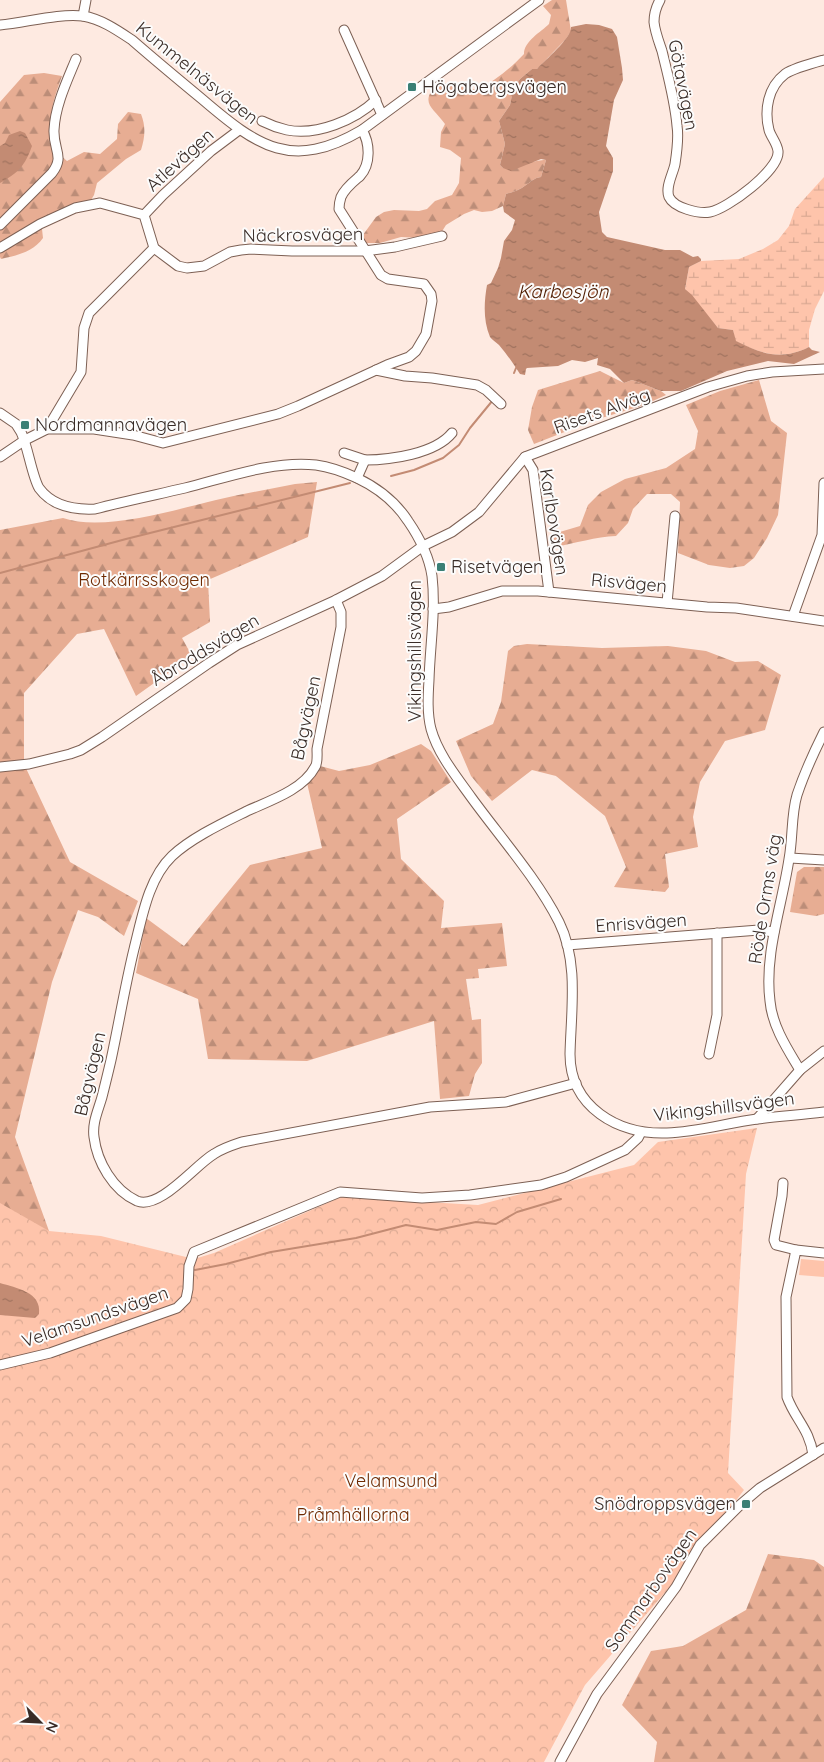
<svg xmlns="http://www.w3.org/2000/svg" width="824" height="1762" viewBox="0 0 824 1762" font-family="Quicksand,sans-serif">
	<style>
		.forest { fill: url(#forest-firs) }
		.wetland { fill: url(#wetland-marsh) }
		.park { fill: url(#park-crowns) }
		.pitch { fill: #fec4ab }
		.water { fill: url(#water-ripples) }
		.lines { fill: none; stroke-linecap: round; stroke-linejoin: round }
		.stream { stroke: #c38b73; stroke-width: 2 }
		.minor-casing { stroke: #7d6054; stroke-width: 11 }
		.minor { stroke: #fff; stroke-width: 9 }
		.poi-dot { fill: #3a7f75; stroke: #fcfcfc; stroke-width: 2 }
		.labels { text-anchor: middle; stroke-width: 4; stroke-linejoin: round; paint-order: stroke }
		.street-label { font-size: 18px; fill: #392c27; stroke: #fcfcfc }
		.poi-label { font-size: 18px; fill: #392c27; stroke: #fcfcfc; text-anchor: start }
		.park-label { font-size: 18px; fill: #6e2a02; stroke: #fcfcfc }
		.water-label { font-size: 19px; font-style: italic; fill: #4f1c01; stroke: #fcfcfc }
	</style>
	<defs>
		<pattern id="forest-firs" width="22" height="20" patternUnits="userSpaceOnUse" patternTransform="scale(1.25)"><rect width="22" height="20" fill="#e7ad93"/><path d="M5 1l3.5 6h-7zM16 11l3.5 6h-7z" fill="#bc8d78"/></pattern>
		<pattern id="wetland-marsh" width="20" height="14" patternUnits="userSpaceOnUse" patternTransform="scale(1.25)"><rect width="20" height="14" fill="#fec4ab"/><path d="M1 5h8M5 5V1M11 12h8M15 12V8" fill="none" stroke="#daa993"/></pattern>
		<pattern id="park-crowns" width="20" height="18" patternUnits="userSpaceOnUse" patternTransform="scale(1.25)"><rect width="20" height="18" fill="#fec4ab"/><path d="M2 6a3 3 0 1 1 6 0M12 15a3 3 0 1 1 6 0" fill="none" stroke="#daa993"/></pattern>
		<pattern id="water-ripples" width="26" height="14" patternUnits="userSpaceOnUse" patternTransform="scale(1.25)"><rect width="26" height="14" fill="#c38b73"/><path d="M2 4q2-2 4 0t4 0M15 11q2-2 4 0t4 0" fill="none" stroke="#9f725e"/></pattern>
	</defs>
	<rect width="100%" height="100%" fill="#feeae1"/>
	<g class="forest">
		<path d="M552,0h14l5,31 -5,8 -29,30h-5l-12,10 -7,11 -3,15 -11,16 6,23 -5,21 3,3c7,-1 38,-9 43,-8l-5,17c-7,1 -9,4 -15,8 -6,5 -13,7 -20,9l-3,12 -11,5 -10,1 -8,-2 -10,4 -18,11 -5,8 -19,5 -21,-1 -21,6h-16l-4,-4 16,-22 8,-5 10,-2 25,1 8,-2 8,-8 17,-6 7,-12 2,-25 -11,-8 -10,-3 1,-15 4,-8c-13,-18 -26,-20 -7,-42l40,8c17,-10 32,-21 46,-36 0,-13 17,-22 25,-30l2,-9 -8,-9z"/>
		<path d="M44,73l18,3c-10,27 -14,42 -10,72l15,13 17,-9 16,2 17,-15 1,-15 10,-12 13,2c5,13 4,23 0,36l-15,9 -29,24 -3,12 -3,5 -17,4 -33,16 2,18c-10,14 -25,17 -42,21l-1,-2v-155l24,-27z"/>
		<polygon points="600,371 624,383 632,380 661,391 666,395 644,405 595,420 534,444 528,430 532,407 538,390"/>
		<path d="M759,380l12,41 16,12 -9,82 -11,23 -13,20 -10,8 -14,2 -21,-3 -31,-12 2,-51 -9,-8h-24l-14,15 -5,14 -12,13c-20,1 -41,7 -61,11l-2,-13 27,-8 8,-21 13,-13 24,-13 41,-11 29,-19 3,-18 -12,-26 34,-14z"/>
		<path d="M317,482l-9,55 -100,43 2,42 -28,16 10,18 -56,40 -32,-67 -27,5 -53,59v71l46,98 68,39 -14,35 -26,-19 -20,-7 -26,72 -37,155 34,94 -49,3v-704l63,-12c40,14 111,-8 153,-18 26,-6 53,-11 79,-16z"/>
		<polygon points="527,644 602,648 668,646 706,651 735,662 758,661 781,675 765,730 725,741 700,782 693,817 698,847 665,854 669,887 665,892 614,887 626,867 605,816 556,776 532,770 492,801 471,776 456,741 493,724 501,702 508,651 514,646"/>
		<polygon points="421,744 431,751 451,782 397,819 401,859 444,901 441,928 502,923 507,966 478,969 479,978 466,979 472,1020 481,1019 482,1063 475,1074 469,1096 440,1099 434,1021 307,1061 208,1059 198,999 136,973 146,918 184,946 250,865 322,848 307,783 320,766 339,771 370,765"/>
		<polygon points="804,867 824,867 824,914 816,916 790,912 797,872"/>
		<polygon points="768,1554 814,1560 824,1567 824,1762 654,1762 657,1742 622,1705 651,1651 683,1646 746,1610"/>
	</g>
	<path class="wetland" d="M824,177v114l-9,18 -6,21v17c-28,14 -47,7 -74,-6l-2,-11 -15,-2 -33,-39 4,-22 12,-6 38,-2 24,-10 15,-9 11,-14 6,-17z"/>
	<polygon class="park" points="757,1128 746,1174 728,1473 744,1490 668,1589 585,1685 544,1762 0,1762 0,1203 49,1231 101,1236 194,1259 214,1253 341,1197 478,1205 634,1165 658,1142"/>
	<polygon class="pitch" points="801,1259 824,1261 824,1277 799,1275"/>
	<g class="water">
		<path d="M586,24l13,1 13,4 5,8 5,31 1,12 -9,20 -8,46 7,12v13l-14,41 3,20 5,5 58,13h15l13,7 5,-1 3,3v2l-12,6 -4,22 7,6 26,33 15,2 3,11c26,13 45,20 73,6l3,3 8,2 -26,12 -26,-3 -41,10 -46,20h-20l-29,-11 -8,3 -14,-14 -13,-4 1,-7 -13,4 -13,-2 -14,6 -31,2 -1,1 -1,6 -5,-1c-6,-9 -13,-20 -21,-29 -3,-3 -7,-5 -9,-8 -7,-16 -6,-35 -3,-52l4,-2 7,-15 3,-10 3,-17 8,-11 3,-10 -11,-8 -1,-6 3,-12c7,-2 14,-4 20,-9 6,-4 8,-7 15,-8l5,-17 -5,-1 -30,12 -8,-3 -3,-3 5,-21 -6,-23 11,-16 3,-15 7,-11 12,-10h5c8,-9 35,-31 34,-42z"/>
		<path d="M20,131l5,2 7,13c-7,20 -14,27 -32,37v-37l5,-3 4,-8z"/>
		<path d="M0,1283c16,5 42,9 39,31l-4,4 -35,-3z"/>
	</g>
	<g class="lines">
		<g class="stream">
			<polyline points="514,373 516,368"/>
			<polyline points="391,476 414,470 443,458 459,445 470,428 493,400"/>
			<polyline points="0,573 126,539 350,483"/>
			<polyline points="195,1270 226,1264 271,1252 356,1238 406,1225 437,1230 476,1222 496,1224 517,1212 561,1199"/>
		</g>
		<g class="minor-casing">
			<g id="minor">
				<path d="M660,0c-4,7 -6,14 -6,22 1,10 5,20 8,29 6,25 13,50 15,75 2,12 0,25 -2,38 -2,10 -10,23 -6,33 5,11 30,17 41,15 17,-3 70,-42 68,-61 -1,-8 -7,-14 -9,-21 -5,-20 -1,-43 16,-56 9,-6 28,-11 39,-14"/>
				<polyline points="83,16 86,0"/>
				<path d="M0,25c25,-2 58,-12 83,-9 18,3 34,14 49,24 23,20 47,40 70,59 56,48 90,72 160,31l177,-130"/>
				<polyline points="344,30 382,115"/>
				<path d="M262,121c8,4 16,7 25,9 30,6 68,-10 89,-30"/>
				<polyline points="144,215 163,195 211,151 239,130"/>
				<path d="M0,225l52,-52c13,-17 1,-23 2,-43 1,-24 13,-49 22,-71"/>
				<polyline points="0,248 40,224 75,208 100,203 144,215 154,248 178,266 187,268 204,266 230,252 241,250 251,249 292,251 365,251 395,247 442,236"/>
				<polyline points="376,370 405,376 432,378 477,385 486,390 501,404"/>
				<path d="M0,413l16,11 5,8c7,15 11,44 18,56 13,18 36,22 56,21 30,-8 60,-14 90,-21 40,-10 89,-28 131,-23 15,2 28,7 41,13 21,10 38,23 51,43 11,16 21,35 24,55 4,35 -2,69 -3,104 -1,16 -2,33 2,49 7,25 25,47 40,68 29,40 65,80 88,125 20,40 12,89 11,132 0,53 48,81 97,79 30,-1 60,-10 90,-14 22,-3 45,-4 67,-7"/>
				<polyline points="47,429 81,372 84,328 89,313 154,248"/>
				<polyline points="344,453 365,460 357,478"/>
				<path d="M0,457l25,-17 22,-11h47l39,6 30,8 115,-29 20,-8 89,-41 22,-8 7,-6 10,-17 6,-33 -1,-7 -7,-10 -36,-5 -7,-4 -42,-66c0,-4 1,-9 2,-12 4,-9 12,-15 19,-21 11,-12 10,-33 2,-46"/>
				<polyline points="525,457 533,470 549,592"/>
				<path d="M365,460c25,0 70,-6 87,-27"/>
				<path d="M336,600l5,12v15l-24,122c0,5 1,14 -2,18 -12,23 -46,34 -68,44 -24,12 -56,27 -75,45 -24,23 -30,62 -38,93 -9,37 -15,74 -23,111 -3,13 -6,25 -9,37 -4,14 -10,26 -8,40 3,25 19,53 43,64 23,9 58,-36 77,-47 9,-6 19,-9 28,-12l188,-35 76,-5 70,-19"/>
				<polyline points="667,603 675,516"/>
				<polyline points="433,609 449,607 502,591 538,591 707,607 736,608 824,621"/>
				<polyline points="793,616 822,535 824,483"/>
				<polyline points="0,767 29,764 70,754 81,750 102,737 209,663 237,645 336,600 382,576 423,546 452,532 479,512 525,457 708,387 747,376 772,372 824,369"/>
				<polyline points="790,858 824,860"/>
				<polyline points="567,945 759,930 774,932"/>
				<polyline points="709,1054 717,1015 717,933"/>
				<path d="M800,1070c-12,-20 -28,-44 -30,-69 -6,-47 12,-95 19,-142 4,-21 2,-44 8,-64 7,-21 17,-43 27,-63"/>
				<polyline points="757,1119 800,1070 824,1051"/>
				<polyline points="783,1183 782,1196 774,1240 776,1245 796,1250"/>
				<polyline points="0,1365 50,1353 177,1308 186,1299 188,1289 189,1266 194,1252 340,1192 422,1198 470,1195 541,1185 566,1177 625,1150 638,1138 641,1132"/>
				<path d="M813,1455c-3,-25 -18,-36 -26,-58l-1,-100 10,-47 28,3"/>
				<polyline points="560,1762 597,1694 676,1587 700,1545 740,1505 760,1488 824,1448"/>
			</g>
		</g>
		<use href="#minor" class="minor"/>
	</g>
	<g class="poi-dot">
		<rect x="407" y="82" width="10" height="10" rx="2.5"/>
		<rect x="20" y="420" width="10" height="10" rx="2.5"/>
		<rect x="436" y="562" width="10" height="10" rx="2.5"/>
		<rect x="741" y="1499" width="10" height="10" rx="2.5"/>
	</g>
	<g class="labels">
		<g class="street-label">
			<text transform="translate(197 73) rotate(39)" y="6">Kummelnäsvägen</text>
			<text transform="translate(683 85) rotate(79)" y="6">Götavägen</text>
			<text transform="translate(180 160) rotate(-42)" y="6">Atlevägen</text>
			<text transform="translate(303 235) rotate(-1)" y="6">Näckrosvägen</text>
			<text transform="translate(602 411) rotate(-20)" y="6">Risets Alväg</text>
			<text transform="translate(554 522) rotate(81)" y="6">Karlbovägen</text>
			<text transform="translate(629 583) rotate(5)" y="6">Risvägen</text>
			<text transform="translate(205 650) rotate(-31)" y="6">Åbroddsvägen</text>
			<text transform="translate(415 651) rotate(-90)" y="6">Vikingshillsvägen</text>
			<text transform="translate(306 718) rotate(-78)" y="6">Bågvägen</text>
			<text transform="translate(765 899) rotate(-81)" y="6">Röde Orms väg</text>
			<text transform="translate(641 923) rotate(-4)" y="6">Enrisvägen</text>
			<text transform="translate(90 1074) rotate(-77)" y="6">Bågvägen</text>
			<text transform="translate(724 1107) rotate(-7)" y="6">Vikingshillsvägen</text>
			<text transform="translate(95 1317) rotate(-19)" y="6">Velamsundsvägen</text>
			<text transform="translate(651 1590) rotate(-55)" y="6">Sommarbovägen</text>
		</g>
		<g class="poi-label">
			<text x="422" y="93">Högabergsvägen</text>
			<text x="35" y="431">Nordmannavägen</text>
			<text x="451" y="573">Risetvägen</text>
			<text x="736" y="1510" text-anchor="end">Snödroppsvägen</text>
		</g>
		<g class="park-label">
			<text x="144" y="586">Rotkärrsskogen</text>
			<text x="391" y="1487">Velamsund</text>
			<text x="353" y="1521">Pråmhällorna</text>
		</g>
		<g class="water-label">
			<text x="563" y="298">Karbosjön</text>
		</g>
	</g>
	<g transform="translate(40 1722) rotate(114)" stroke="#fcfcfc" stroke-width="4" paint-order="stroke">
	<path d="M0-4L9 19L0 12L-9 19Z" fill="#392c27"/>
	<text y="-8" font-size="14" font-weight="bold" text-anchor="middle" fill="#392c27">N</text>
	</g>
</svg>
